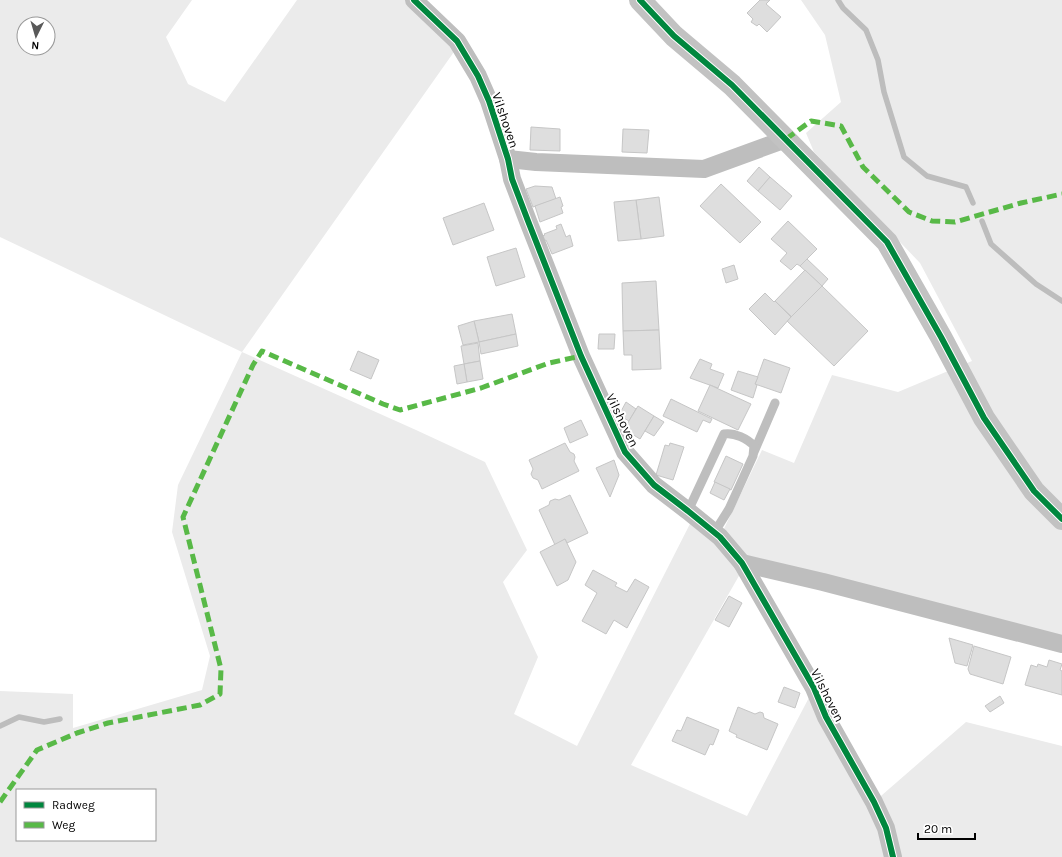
<svg xmlns="http://www.w3.org/2000/svg" width="1062" height="857" viewBox="0 0 1062 857" font-family="Karla,sans-serif">
	<style>
		.green { fill: #ebebeb; fill-rule: evenodd }
		.lines { fill: none; stroke-linecap: round; stroke-linejoin: round }
		.stream { stroke: #bdbdbd; stroke-width: 5.5 }
		.building { fill: #dedede; stroke: #c6c6c6 }
		.service { stroke: #bebebe; stroke-width: 9 }
		.minor { stroke: #bebebe; stroke-width: 18 }
		.secondary { stroke: #c2c2c2; stroke-width: 22 }
		.quiet { stroke: #58b947; stroke-width: 5; stroke-dasharray: 10 5; stroke-linecap: butt }
		.cycleway-casing { stroke: #fff; stroke-width: 8 }
		.cycleway { stroke: #00873e; stroke-width: 6 }
		.labels { text-anchor: middle; stroke-width: 4; stroke-linejoin: round; paint-order: stroke }
		.street-label { font-size: 13px; fill: #000; stroke: #fff }
	</style>
	<rect width="100%" height="100%" fill="#fff"/>
	<g class="green">
		<path d="M0,0h192l-26,37 22,47 37,18 72,-102h109l50,49 -214,303 174,78 69,32 42,88 -24,32 35,75 -24,57 63,32 117,-230 50,51 -113,198 116,51 67,-128 60,114 92,-80 96,24v111h-1062v-166l73,3v34l129,-38 8,-34 -38,-124 6,-47 64,-133 -242,-115zM24,24h24v24h-24zM17,790h138v50h-138z"/>
		<polygon points="801,0 1062,0 1062,644 742,563 720,537 762,450 794,463 832,375 898,392 972,361 920,263 814,152 806,133 841,102 825,35"/>
	</g>
	<g class="lines">
		<g class="stream">
			<polyline points="838,0 843,8 866,30 878,60 884,92 904,157 927,176 966,187 973,203"/>
			<polyline points="982,221 991,244 1036,284 1062,301"/>
			<polyline points="0,726 19,717 44,722 60,719"/>
		</g>
	</g>
	<g class="building">
		<polygon points="760,0 770,0 766,4 781,17 767,32 759,24 757,26 751,22 753,19 747,13"/>
		<polygon points="531,127 560,129 560,151 530,150"/>
		<polygon points="623,129 649,130 647,153 622,152"/>
		<polygon points="759,167 770,177 758,191 747,181"/>
		<polygon points="770,177 792,196 780,210 758,191"/>
		<polygon points="721,184 761,222 740,243 700,206"/>
		<polygon points="535,186 552,187 556,199 533,207 526,189"/>
		<polygon points="560,197 563,206 561,207 563,213 540,222 535,206"/>
		<polygon points="659,197 664,236 641,239 636,200"/>
		<polygon points="636,200 641,239 618,241 614,202"/>
		<polygon points="484,203 494,230 453,245 443,218"/>
		<polygon points="788,221 817,249 800,266 797,264 791,270 780,261 787,253 771,239"/>
		<polygon points="561,224 566,237 570,235 573,246 552,254 546,240 544,241 542,236 545,235 544,234 557,229 556,226"/>
		<polygon points="516,248 525,277 496,286 487,257"/>
		<polygon points="807,259 828,279 822,286 800,266"/>
		<polygon points="734,265 738,279 726,283 722,269"/>
		<polygon points="805,270 822,286 792,317 775,301"/>
		<polygon points="656,281 659,330 623,331 622,283"/>
		<polygon points="822,286 868,331 834,366 787,321"/>
		<polygon points="765,293 774,302 775,301 791,317 775,335 749,309"/>
		<polygon points="512,314 516,334 479,342 474,321"/>
		<polygon points="474,321 479,342 463,345 458,326"/>
		<polygon points="659,330 661,369 632,370 632,355 624,355 623,331"/>
		<polygon points="516,334 518,346 481,354 479,342"/>
		<polygon points="599,334 615,334 614,349 598,349"/>
		<polygon points="478,343 480,361 464,364 461,346"/>
		<polygon points="358,351 379,360 371,379 350,370"/>
		<polygon points="700,359 712,364 710,369 724,374 718,388 690,378"/>
		<polygon points="764,359 790,368 781,393 755,384"/>
		<polygon points="480,361 483,379 467,382 464,364"/>
		<polygon points="464,364 467,382 457,384 454,366"/>
		<polygon points="738,371 758,377 755,384 757,385 753,398 731,390"/>
		<polygon points="710,385 751,404 738,430 698,411"/>
		<polygon points="671,399 712,419 710,423 703,420 697,432 663,416"/>
		<polygon points="626,402 636,409 629,421 619,415"/>
		<polygon points="638,406 654,416 640,439 624,429"/>
		<polygon points="654,416 664,422 654,436 645,431"/>
		<polygon points="581,420 588,435 570,443 564,428"/>
		<polygon points="565,443 570,452 574,454 575,457 574,461 579,471 542,489 538,480 533,478 531,474 533,469 529,460"/>
		<polygon points="670,443 684,447 673,480 656,475 665,445 669,446"/>
		<polygon points="726,456 743,464 731,490 714,482"/>
		<polygon points="614,460 619,475 610,497 596,468"/>
		<polygon points="715,482 730,489 724,500 710,493"/>
		<polygon points="570,495 588,533 567,543 565,539 555,545 539,510 549,505 550,501 555,499 559,500"/>
		<polygon points="565,539 576,562 568,580 557,586 540,552"/>
		<polygon points="593,570 617,583 615,586 627,592 635,579 649,587 627,628 614,620 606,634 582,621 597,593 585,585"/>
		<polygon points="729,596 742,603 729,627 715,620"/>
		<polygon points="949,638 973,645 967,666 955,663"/>
		<polygon points="974,646 1011,657 1003,684 970,674 968,669"/>
		<polygon points="1049,660 1062,664 1060,670 1062,671 1062,695 1025,685 1031,665 1037,667 1038,664 1047,667"/>
		<polygon points="784,687 800,693 795,708 778,702"/>
		<polygon points="1000,696 1004,703 990,712 985,706"/>
		<polygon points="738,707 755,714 760,712 763,713 764,718 778,724 767,750 736,737 737,735 729,731"/>
		<polygon points="687,717 719,730 713,745 710,744 705,755 672,741 677,730 681,731"/>
	</g>
	<g class="lines">
		<g class="service">
			<polyline points="754,452 775,403"/>
			<path d="M688,511l36,-77c10,-2 24,5 30,12l-1,10 -24,53 -15,24"/>
		</g>
		<g class="minor">
			<polyline points="414,0 457,41 478,76 489,101 508,159 512,179 528,221 581,356 625,452 654,485 688,511 720,537 742,563 814,688 826,717 874,802 886,828 893,857"/>
			<polyline points="508,159 536,162 704,169 786,139"/>
			<polyline points="742,563 823,582 1062,644"/>
		</g>
		<polyline class="secondary" points="640,0 674,36 732,85 887,242 941,337 984,418 1034,491 1062,519"/>
		<g class="quiet">
			<polyline points="786,139 811,121 841,126 863,167 909,212 932,221 955,222 1021,203 1062,194"/>
			<polyline points="0,802 37,750 77,733 108,723 200,705 220,694 221,669 183,517 253,365 262,351 383,404 400,410 481,388 549,363 581,356"/>
		</g>
		<g class="cycleway-casing">
			<g id="cycleway">
				<polyline points="414,0 457,41 478,76 489,101 508,159 512,179 528,221 581,356 625,452 654,485 688,511 720,537 742,563 814,688 826,717 874,802 886,828 893,857"/>
				<polyline points="640,0 674,36 732,85 887,242 941,337 984,418 1034,491 1062,519"/>
			</g>
		</g>
		<use href="#cycleway" class="cycleway"/>
	</g>
	<g class="labels">
		<g class="street-label">
			<text transform="translate(506 120) rotate(71)" y="5">Vilshoven</text>
			<text transform="translate(623 420) rotate(64)" y="5">Vilshoven</text>
			<text transform="translate(828 695) rotate(63)" y="5">Vilshoven</text>
		</g>
	</g>
	<rect x="16" y="789" width="140" height="52" fill="#ffffff" stroke="#999999"/>
	<rect x="24" y="802" width="20" height="6" fill="#00873e" stroke="#999999"/>
	<text x="52" y="809" font-size="12" fill="#000000">Radweg</text>
	<rect x="24" y="822" width="20" height="6" fill="#58b947" stroke="#999999"/>
	<text x="52" y="829" font-size="12" fill="#000000">Weg</text>
	<g transform="translate(36 36) rotate(185)"><circle r="19" fill="#ffffff" stroke="#999999"/>
	<path d="M0-3L7 15L0 10L-7 15Z" fill="#595959"/>
	<text y="-6" font-size="11" font-weight="bold" text-anchor="middle" fill="#000000">N</text>
	</g>
	<path d="M918 833v6h57v-6" fill="none" stroke="#000000" stroke-width="2"/>
	<text x="924" y="833" font-size="12" fill="#000000" stroke="#ffffff" stroke-width="3" paint-order="stroke">20 m</text>
</svg>
